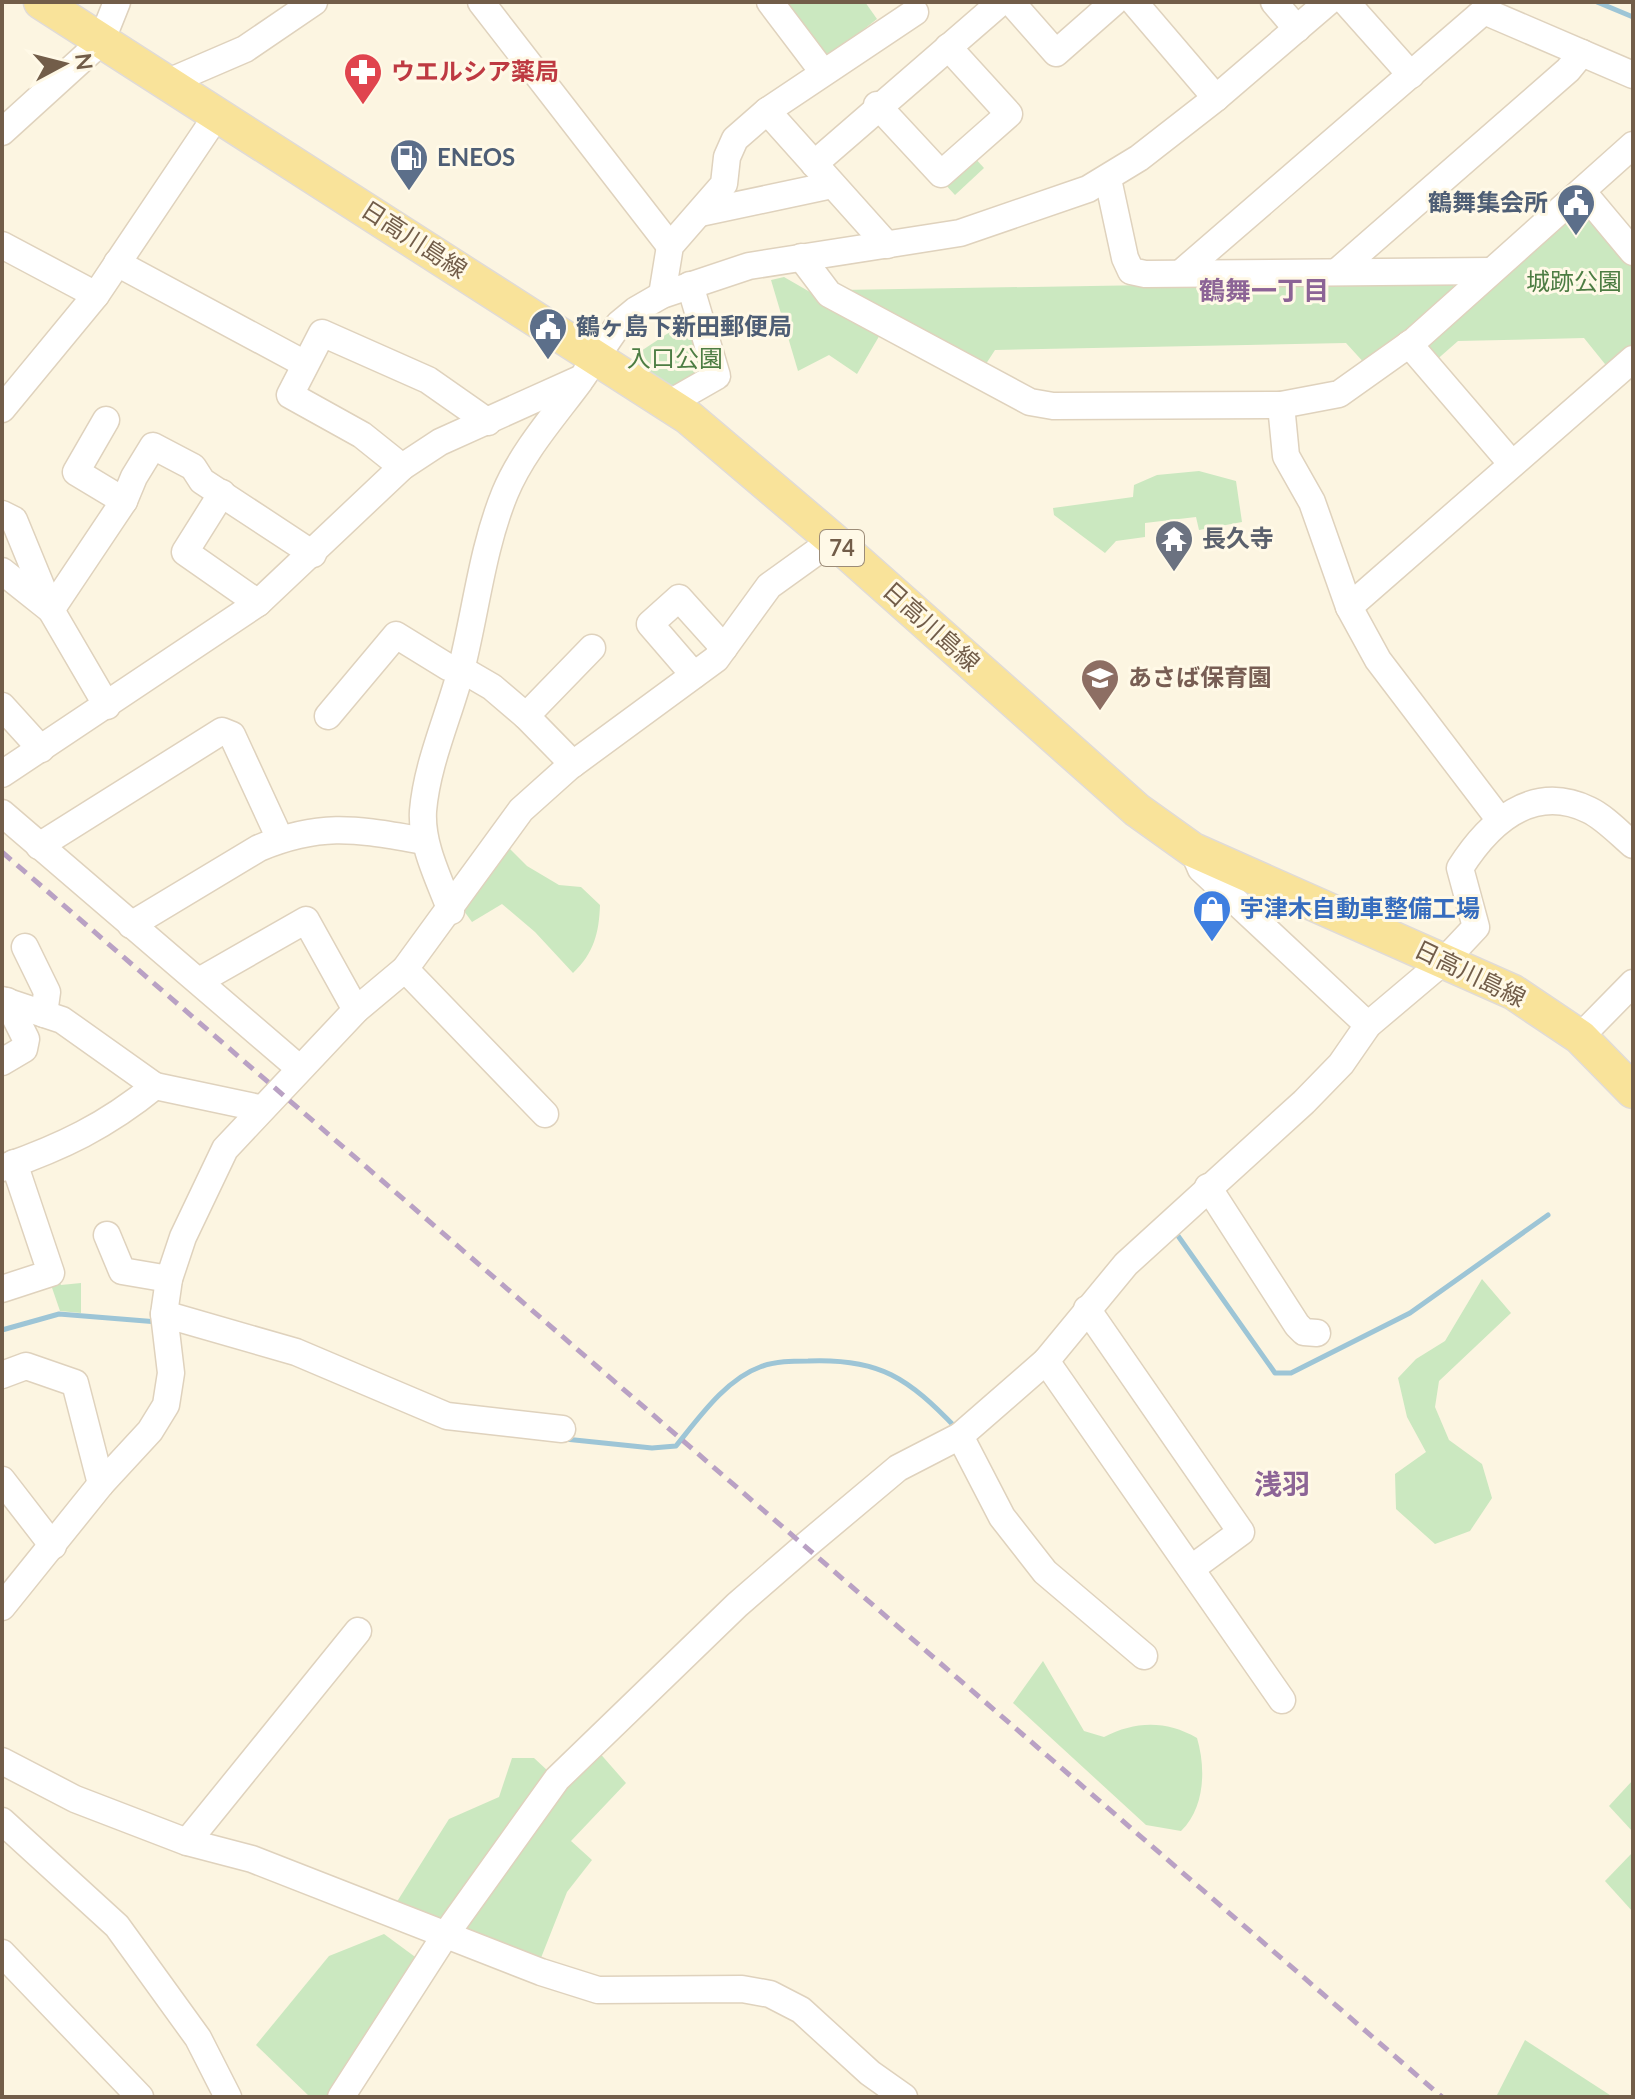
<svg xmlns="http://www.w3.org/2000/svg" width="1635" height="2099" viewBox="0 0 1635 2099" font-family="Lato,'Noto Sans JP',sans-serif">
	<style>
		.green { fill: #cbe8c0 }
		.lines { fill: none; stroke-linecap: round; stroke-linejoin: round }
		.stream { stroke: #9dc5d6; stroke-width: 5 }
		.minor-casing { stroke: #dfd2bd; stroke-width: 29 }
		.major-casing { stroke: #e0dbd7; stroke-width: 37 }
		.minor { stroke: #fff; stroke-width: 26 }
		.major { stroke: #f9e39a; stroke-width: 34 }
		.rail { stroke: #b9a1c4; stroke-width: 5; stroke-dasharray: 12 8; stroke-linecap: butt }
		.labels { text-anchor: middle; stroke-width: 6; stroke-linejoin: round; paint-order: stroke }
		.shield { fill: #fff9e7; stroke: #9c8c78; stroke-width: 2 }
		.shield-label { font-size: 22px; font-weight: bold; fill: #725d49 }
		.health-label { font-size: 24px; font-weight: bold; fill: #be3a42; stroke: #fff9e7; text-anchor: start }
		.service-label { font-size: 24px; font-weight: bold; fill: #4e5e75; stroke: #fff9e7; text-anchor: start }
		.street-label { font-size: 24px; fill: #725d49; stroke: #fff9e7 }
		.park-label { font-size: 24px; fill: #4d7d43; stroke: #fff9e7 }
		.worship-label { font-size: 24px; font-weight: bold; fill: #5b616d; stroke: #fff9e7; text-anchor: start }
		.education-label { font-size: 24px; font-weight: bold; fill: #785e54; stroke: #fff9e7; text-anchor: start }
		.shop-label { font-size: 24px; font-weight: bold; fill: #366cbe; stroke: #fff9e7; text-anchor: start }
		.neighbourhood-label { font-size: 26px; font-weight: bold; fill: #8c6496; stroke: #fff9e7 }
		.quarter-label { font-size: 28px; font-weight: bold; fill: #8c6496; stroke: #fff9e7 }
	</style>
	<rect width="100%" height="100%" fill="#fcf5e1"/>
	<g class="green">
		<polygon points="778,2 865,2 877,19 827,58"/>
		<polygon points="973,156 984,168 955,195 943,182"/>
		<polygon points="1575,206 1583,207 1633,265 1633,348 1609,369 1584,338 1458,341 1433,363 1422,342"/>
		<polygon points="784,277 881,333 857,374 829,355 798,371 771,280"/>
		<polygon points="1453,280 1454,290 1367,366 1346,343 995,350 982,370 840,290"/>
		<polygon points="691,318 706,367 676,390 638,364 635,355"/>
		<polygon points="1199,471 1236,481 1242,522 1199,530 1196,517 1145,523 1145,537 1116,541 1105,553 1054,515 1053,508 1133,497 1134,485 1157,475"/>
		<path d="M506,845l21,21 32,19 22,2 19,18c-1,28 -6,48 -27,68l-38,-41 -33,-28 -30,18 -8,-11 17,-35z"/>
		<polygon points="57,1276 61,1285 81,1283 81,1313 60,1311 49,1279"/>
		<polygon points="1482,1279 1511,1313 1439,1381 1435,1407 1449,1440 1482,1464 1492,1498 1470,1531 1435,1544 1396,1509 1395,1474 1426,1452 1407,1417 1398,1378 1416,1359 1445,1341"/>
		<path d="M1043,1661l41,70 20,6c31,-16 62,-17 93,1 9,30 8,70 -16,93l-35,-6 -133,-122z"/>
		<polygon points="597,1750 626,1783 571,1841 592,1860 567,1892 537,1968 393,1908 449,1819 499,1797 512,1758 534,1758 561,1783"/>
		<polygon points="1633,1780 1633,1832 1609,1806"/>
		<polygon points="1633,1852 1633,1912 1605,1881"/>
		<polygon points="384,1934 422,1962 335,2097 310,2097 256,2045 329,1956"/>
		<polygon points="1525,2040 1613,2097 1496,2097"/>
	</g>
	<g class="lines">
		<g class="stream">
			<polyline points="1597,2 1633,17"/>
			<polyline points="1173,1236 1176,1233 1275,1373 1291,1373 1410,1313 1548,1215"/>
			<polyline points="2,1330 59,1314 158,1322"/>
			<path d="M565,1439l87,9 24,-2c22,-27 50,-67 84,-79 15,-6 33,-6 48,-6 72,-3 100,17 149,68"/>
		</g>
		<g class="minor-casing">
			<g id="minor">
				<polyline points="481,2 670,246"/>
				<polyline points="770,2 823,72"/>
				<polyline points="1011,2 1056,53 1114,2"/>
				<polyline points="1134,2 1216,98"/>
				<polyline points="1274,2 1297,29"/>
				<polyline points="1346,2 1411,75"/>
				<polyline points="166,83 245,49 314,2"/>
				<polyline points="877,105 941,174 1009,114 948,47"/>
				<polyline points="767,111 887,245"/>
				<polyline points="2,132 101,42 117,2"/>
				<polyline points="814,164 1001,2"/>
				<polyline points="1108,179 1125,258 1131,271 1145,274 1491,271"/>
				<polyline points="1582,191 1633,252"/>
				<polyline points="700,213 832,185"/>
				<polyline points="2,245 96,295"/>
				<polyline points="801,257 829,294 1030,402 1053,406 1281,405 1339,394 1415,340 1633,145"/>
				<polyline points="117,263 305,364"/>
				<polyline points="1339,270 1568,70 1582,53"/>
				<polyline points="1182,272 1484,11 1633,75"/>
				<polyline points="662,295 670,246 724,184 727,157 735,139 767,111 915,12"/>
				<polyline points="1409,344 1512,464"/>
				<polyline points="668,404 717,376 690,285"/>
				<polyline points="1281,405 1286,456 1312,502 1349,607 1378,660 1499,819"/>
				<polyline points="2,409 96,295 217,115"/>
				<polyline points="106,420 76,472 124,501"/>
				<polyline points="402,467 362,435 290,395 322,333 428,380 488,422"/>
				<polyline points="222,493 185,552 258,603"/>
				<polyline points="2,514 14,520 51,610 107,706"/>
				<polyline points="2,571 51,610 124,501 134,477 153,446 193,467 202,481 313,554"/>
				<polyline points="1349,607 1633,359"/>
				<polyline points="694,675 650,624 679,598 724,648"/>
				<polyline points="2,706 41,749"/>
				<polyline points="328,716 396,635 448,667 461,669 492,687 526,716"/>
				<polyline points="573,764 526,716 592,648"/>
				<polyline points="2,774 258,603 402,467 440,442 582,378 619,324 636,310 662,295 749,266 960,233 1088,189 1139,158 1216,98 1328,2"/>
				<polyline points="2,813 299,1068"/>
				<polyline points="39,846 222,731 232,735 280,839"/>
				<polyline points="1193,850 1201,869 1368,1025"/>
				<path d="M451,911c-12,-32 -30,-66 -28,-100 4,-48 26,-95 38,-141 15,-59 21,-121 44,-177 17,-41 49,-77 75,-112"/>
				<path d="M131,925l128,-77c65,-27 100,-18 166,-7"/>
				<polyline points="25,947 47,992 44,1014"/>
				<polyline points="405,969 545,1114"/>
				<polyline points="199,981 306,920 356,1010"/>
				<polyline points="2,1000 62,1020 155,1086"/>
				<polyline points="1580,1037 1633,983"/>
				<polyline points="2,1062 24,1049 26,1039 7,1001"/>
				<path d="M2,1168c60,-21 104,-42 153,-82l104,22"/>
				<polyline points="1208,1187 1297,1325 1304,1332 1317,1333"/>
				<polyline points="107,1235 122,1271 169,1279"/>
				<polyline points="2,1289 51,1273 14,1163"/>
				<polyline points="1087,1309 1241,1532 1192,1568"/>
				<polyline points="164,1314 296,1352 447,1416 562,1429"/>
				<polyline points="1046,1361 1282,1700"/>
				<polyline points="2,1375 26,1366 75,1383 101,1484"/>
				<polyline points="960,1436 1002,1517 1045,1572 1144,1656"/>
				<polyline points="2,1480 53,1546"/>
				<polyline points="2,1607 101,1484 150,1431 166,1405 171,1373 164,1314 169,1279 183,1237 225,1149 356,1010 405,969 521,810 569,767 716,659 769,586 833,540"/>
				<polyline points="2,1761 75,1799 187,1842 252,1859 541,1972 598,1990 742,1989 770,1994 801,2010 870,2073 904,2097"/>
				<polyline points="2,1821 117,1926 198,2038 228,2097"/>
				<polyline points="187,1842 358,1631"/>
				<polyline points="2,1953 140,2097"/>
				<path d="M341,2097l105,-163 111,-155 180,-174 68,-59 93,-78 62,-32 86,-75 80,-97 178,-162 37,-38 27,-39 77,-65 31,-33 -16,-59c28,-44 72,-86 129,-58 15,7 30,23 44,35"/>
			</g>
		</g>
		<g class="major-casing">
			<polyline id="major" points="41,2 688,417 833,540 1137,810 1193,850 1513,992 1580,1037 1633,1091"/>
		</g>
		<use href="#minor" class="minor"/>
		<use href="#major" class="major"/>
		<polyline class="rail" points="2,852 1442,2097"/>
	</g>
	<defs>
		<g id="pharmacy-pin" transform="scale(2)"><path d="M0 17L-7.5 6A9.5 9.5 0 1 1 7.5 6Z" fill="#e0444e" stroke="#fff9e7"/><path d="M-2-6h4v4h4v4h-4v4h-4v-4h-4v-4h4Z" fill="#fff"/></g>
		<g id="fuel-pin" transform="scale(2)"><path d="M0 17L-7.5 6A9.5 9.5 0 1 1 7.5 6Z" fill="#5c6f8a" stroke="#fff9e7"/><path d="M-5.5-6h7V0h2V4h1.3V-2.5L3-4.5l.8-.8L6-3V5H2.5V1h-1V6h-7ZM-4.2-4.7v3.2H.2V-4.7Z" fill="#fff"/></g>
		<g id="civic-pin" transform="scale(2)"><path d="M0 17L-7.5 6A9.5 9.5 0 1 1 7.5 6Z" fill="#5c6f8a" stroke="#fff9e7"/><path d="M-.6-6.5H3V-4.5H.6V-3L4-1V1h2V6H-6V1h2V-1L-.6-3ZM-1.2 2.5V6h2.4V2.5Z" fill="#fff"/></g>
		<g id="temple-pin" transform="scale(2)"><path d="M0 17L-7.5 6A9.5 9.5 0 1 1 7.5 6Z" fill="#6b7280" stroke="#fff9e7"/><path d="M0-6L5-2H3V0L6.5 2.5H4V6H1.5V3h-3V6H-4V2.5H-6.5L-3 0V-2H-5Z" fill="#fff"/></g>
		<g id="school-pin" transform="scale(2)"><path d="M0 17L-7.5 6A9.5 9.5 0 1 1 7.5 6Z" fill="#8d6e63" stroke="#fff9e7"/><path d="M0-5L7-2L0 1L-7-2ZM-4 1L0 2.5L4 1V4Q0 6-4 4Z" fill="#fff"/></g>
		<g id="shop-pin" transform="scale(2)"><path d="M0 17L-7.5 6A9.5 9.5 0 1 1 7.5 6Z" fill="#3f7fe0" stroke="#fff9e7"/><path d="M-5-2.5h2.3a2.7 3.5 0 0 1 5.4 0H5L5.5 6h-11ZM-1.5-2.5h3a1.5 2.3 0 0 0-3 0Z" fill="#fff"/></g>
	</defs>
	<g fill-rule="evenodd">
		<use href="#pharmacy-pin" x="363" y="72"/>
		<use href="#fuel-pin" x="409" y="158"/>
		<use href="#civic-pin" x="1576" y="203"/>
		<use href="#civic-pin" x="548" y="327"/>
		<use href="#temple-pin" x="1174" y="539"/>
		<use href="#school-pin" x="1100" y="678"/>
		<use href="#shop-pin" x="1212" y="909"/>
	</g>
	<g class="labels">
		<rect class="shield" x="820" y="530" width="44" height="36" rx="6"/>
		<g class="shield-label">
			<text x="842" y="556">74</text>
		</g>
		<g class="health-label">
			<text x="391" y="80">ウエルシア薬局</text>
		</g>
		<g class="service-label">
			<text x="437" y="166">ENEOS</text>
			<text x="1548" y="211" text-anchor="end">鶴舞集会所</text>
			<text x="576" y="335">鶴ヶ島下新田郵便局</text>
		</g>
		<g class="street-label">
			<text transform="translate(414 240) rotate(33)" y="8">日高川島線</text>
			<text transform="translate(931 627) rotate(42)" y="8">日高川島線</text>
			<text transform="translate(1470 974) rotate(26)" y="8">日高川島線</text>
		</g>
		<g class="park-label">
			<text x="1574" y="290">城跡公園</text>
			<text x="675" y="367">入口公園</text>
		</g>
		<g class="worship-label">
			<text x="1202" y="547">長久寺</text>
		</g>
		<g class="education-label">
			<text x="1128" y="686">あさば保育園</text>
		</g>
		<g class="shop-label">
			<text x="1240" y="917">宇津木自動車整備工場</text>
		</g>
		<g class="neighbourhood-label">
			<text x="1264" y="300">鶴舞一丁目</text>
		</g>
		<g class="quarter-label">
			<text x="1282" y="1494">浅羽</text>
		</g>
	</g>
	<rect width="1635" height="2099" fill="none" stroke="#725d49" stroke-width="8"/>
	<g transform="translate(64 64) rotate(83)" stroke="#fff9e7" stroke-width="6" paint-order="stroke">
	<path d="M0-6L14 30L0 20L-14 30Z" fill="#725d49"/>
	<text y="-12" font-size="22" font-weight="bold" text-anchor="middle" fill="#725d49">N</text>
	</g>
</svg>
